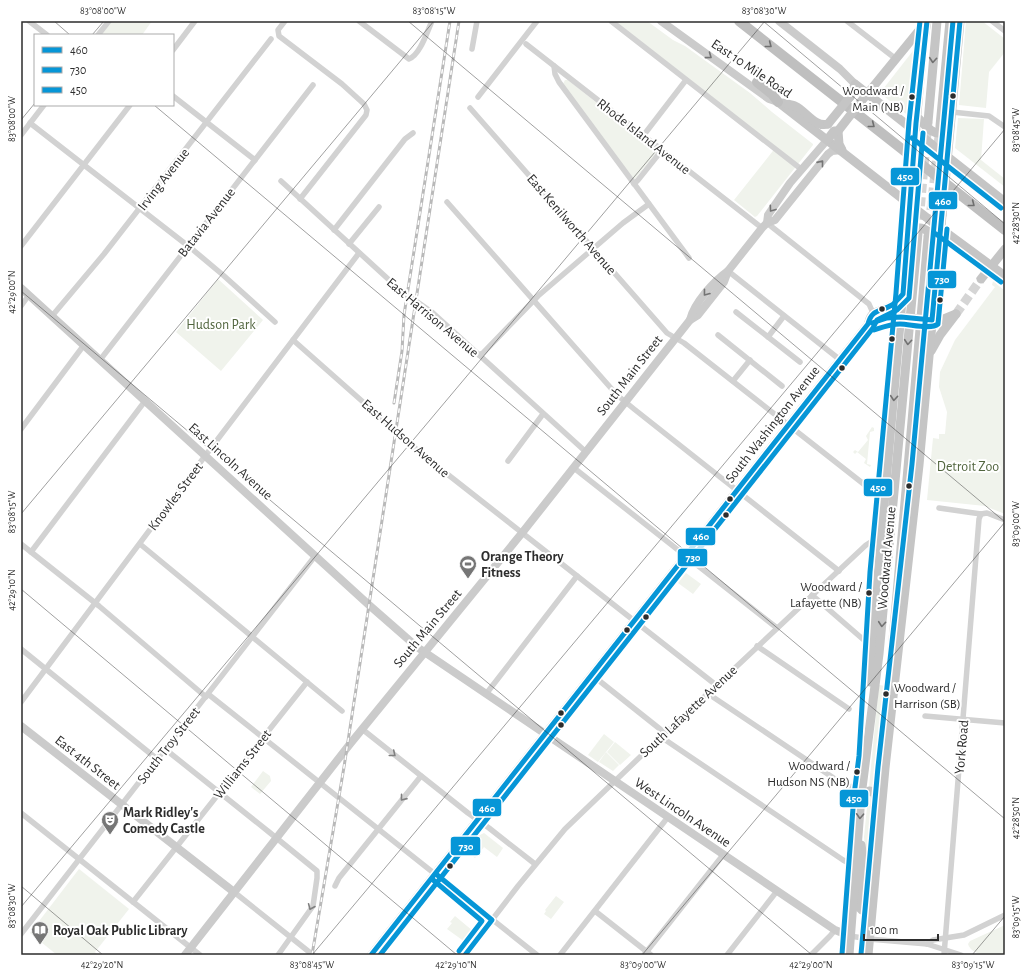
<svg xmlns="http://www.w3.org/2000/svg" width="1026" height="976" viewBox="0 0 1026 976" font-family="'Alegreya Sans',sans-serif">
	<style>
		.green { fill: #f0f3ec }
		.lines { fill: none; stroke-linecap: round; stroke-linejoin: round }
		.primary-tunnel { stroke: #d5d5d5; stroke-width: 9; stroke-dasharray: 9 4.5; stroke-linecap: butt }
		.street { stroke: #d2d2d2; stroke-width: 5.5 }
		.secondary { stroke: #cbcbcb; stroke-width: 8 }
		.primary { stroke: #c5c5c5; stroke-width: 9 }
		.highway { stroke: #bfbfbf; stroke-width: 10 }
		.rail-casing { stroke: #b9b9b9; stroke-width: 3 }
		.rail { stroke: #fff; stroke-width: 1.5; stroke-dasharray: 4.5; stroke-linecap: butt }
		.secondary-bridge { stroke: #cbcbcb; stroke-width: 8 }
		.primary-bridge { stroke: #c5c5c5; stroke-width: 9 }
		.bus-1-casing { stroke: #fff; stroke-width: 8 }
		.bus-2-casing { stroke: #fff; stroke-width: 8 }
		.bus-3-casing { stroke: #fff; stroke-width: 8 }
		.bus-1 { stroke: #0696d7; stroke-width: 5 }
		.bus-2 { stroke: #0696d7; stroke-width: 5 }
		.bus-3 { stroke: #0696d7; stroke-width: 5 }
		.oneway { stroke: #6f6f6f }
		.oneway2 { stroke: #747474 }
		.oneway3 { stroke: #717171 }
		.oneway4 { stroke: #808080 }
		.ticks { fill: none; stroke: #2d2d2d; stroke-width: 1; stroke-opacity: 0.45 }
		.bus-dot { fill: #2d2d2d; stroke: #fff; stroke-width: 1.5 }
		.labels { text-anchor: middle; stroke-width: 4; stroke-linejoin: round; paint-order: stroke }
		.bus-label { font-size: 13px; fill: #2d2d2d; stroke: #fff; text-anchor: end }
		.street-label { font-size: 14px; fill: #2d2d2d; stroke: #fff }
		.park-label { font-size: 14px; fill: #51653e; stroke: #fff }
		.poi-label { font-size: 14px; font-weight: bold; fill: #2d2d2d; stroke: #fff; text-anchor: start }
		.line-badge { stroke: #fff; stroke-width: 1.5 }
		.badge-label { font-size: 11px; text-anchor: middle; font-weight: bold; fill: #fff }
		.neatline { fill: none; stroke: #2d2d2d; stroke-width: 1.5 }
		.ticks-label { font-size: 10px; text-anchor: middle; fill: #2d2d2d }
	</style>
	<rect width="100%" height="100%" fill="#fff"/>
	<g class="green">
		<polygon points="112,21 152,21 142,35 101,35"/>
		<polygon points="615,21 647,21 673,40 685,46 750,93 772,112 813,144 813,145 757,216 755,217 734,200 776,147"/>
		<polygon points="966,21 982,21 1005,39 1005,52 989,72 986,108 959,105"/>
		<polygon points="916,47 917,47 910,117 880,93"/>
		<polygon points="565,80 568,80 656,150 656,153 634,180 563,84"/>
		<polygon points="958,118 984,119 981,160 1005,179 1005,187 955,148"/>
		<polygon points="218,279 263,320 221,371 176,332"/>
		<polygon points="993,281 1005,291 1005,514 985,506 927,500 933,438 939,439 939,434 945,434 947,412 939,387 940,372 955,340 995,287 992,285"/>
		<polygon points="872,427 874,428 874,431 870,432 867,464 871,465 870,467 864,463 866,459 857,452 855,454 853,452 855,450 858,452 868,440 866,436"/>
		<polygon points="686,573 701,584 693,594 678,583"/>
		<polygon points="879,685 886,686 877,788 869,787"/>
		<polygon points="604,734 614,742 598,762 588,755"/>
		<polygon points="615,742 631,755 620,765 607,752"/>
		<polygon points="606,752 619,765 613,771 599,762"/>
		<polygon points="263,771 270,776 271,781 260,794 251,787"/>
		<polygon points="869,795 874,798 869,856 870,871 867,904 866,906 861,906 865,852 864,837 868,797"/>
		<polygon points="484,833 503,848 497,857 484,847 475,858 467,852 480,835"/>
		<polygon points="79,869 129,909 95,952 98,955 57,955 30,933"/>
		<polygon points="556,896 564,902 551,919 544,914 546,911 545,910"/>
		<polygon points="455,916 473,931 465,942 447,929 452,923 450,922"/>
		<path d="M1005,925v30c-11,0 -33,2 -37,-11l2,-3z"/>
	</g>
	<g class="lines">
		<g class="primary-tunnel">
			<polyline points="918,233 928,122"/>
			<polyline points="928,237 940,127"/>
			<polyline points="956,314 981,279"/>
		</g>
		<g class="street">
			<polyline points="29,21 47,35"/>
			<polyline points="285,21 278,30 279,36 342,84 364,104 367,110 366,115 300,199"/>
			<path d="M359,21l50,38c11,-4 18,-27 23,-38"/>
			<polyline points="611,21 801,169"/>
			<polyline points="847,21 896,59"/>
			<polyline points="992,21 1005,31"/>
			<polyline points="98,35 109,21"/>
			<polyline points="526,44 762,228"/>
			<polyline points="472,49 477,21"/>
			<polyline points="173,50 195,21"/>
			<polyline points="554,66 555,74 559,82 689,258"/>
			<polyline points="173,96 255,160"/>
			<polyline points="478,97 537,21"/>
			<polyline points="470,108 667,333 684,343 870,489 879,495 885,498"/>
			<polyline points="952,112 989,116 1005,127"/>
			<polyline points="30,123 192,249 223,275 275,322"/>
			<polyline points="21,135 44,105"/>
			<polyline points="643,136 686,80"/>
			<polyline points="281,181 399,289 433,313 586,452"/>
			<polyline points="634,184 638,180 662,150"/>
			<polyline points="447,202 617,395 634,409 839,571"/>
			<polyline points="767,223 869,304 873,313"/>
			<polyline points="334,230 405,139 413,133"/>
			<polyline points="349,244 379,207"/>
			<polyline points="21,246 130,105"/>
			<polyline points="728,271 839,359"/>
			<polyline points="21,306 29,295"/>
			<polyline points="736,312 800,362"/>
			<polyline points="52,316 104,254 271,39"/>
			<polyline points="718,335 782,386"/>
			<polyline points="768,337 784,316"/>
			<polyline points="293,340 423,455 716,685"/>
			<polyline points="479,355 483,353 538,296 623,223 649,204"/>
			<polyline points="100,360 313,85"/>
			<polyline points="733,381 750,360"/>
			<polyline points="21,429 84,345"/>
			<polyline points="508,461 543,414"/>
			<polyline points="574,468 777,628"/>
			<polyline points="939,508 981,514 987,513 1005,520"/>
			<polyline points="21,544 99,606 206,697"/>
			<polyline points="140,544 342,711"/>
			<polyline points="31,552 145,401"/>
			<polyline points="812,595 865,641 873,643"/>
			<polyline points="757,646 849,709"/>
			<polyline points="21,649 157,759"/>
			<polyline points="592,675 665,733"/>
			<polyline points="707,693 847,787 861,800"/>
			<polyline points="208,694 537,955"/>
			<polyline points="486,694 577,576"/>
			<polyline points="21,702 205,456 359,253"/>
			<polyline points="925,716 1005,723"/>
			<polyline points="362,729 468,813 489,828 535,864"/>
			<polyline points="661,737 843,860 856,867"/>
			<polyline points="165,749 269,832 317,871 317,878 313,906 278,955"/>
			<polyline points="847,787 855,786 863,779"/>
			<polyline points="21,813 200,955"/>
			<polyline points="335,886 339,878 421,776"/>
			<polyline points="234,892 313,955"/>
			<polyline points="133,902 307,682"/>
			<polyline points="595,911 651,955"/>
			<polyline points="21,934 315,556"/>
			<polyline points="850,936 869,939 927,944 961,955"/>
			<polyline points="927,944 933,940 964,935 1005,915"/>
			<polyline points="465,955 518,886 565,829 641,756 866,545 874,540 881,541"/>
			<polyline points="560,955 668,817"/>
			<polyline points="644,955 723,855"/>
			<polyline points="727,955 777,891"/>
			<polyline points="811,955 830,936 835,930"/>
			<polyline points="944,955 979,519 981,514"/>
		</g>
		<g class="secondary">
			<polyline points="661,21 769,99 778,102"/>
			<polyline points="779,21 840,69 855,84"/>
			<polyline points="767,223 768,215 790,183 828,139"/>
			<polyline points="21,288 369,605 417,647 835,930 850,936"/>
			<polyline points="690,320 698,315 724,282 728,271 762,228 767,223 775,220 828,154 832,151 842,150"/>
			<polyline points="868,324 887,318 905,317"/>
			<polyline points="21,726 234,892"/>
			<path d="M185,955l165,-211 172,-211 168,-213c4,-17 24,-39 38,-49"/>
			<path d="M371,955l497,-631c3,-16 12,-11 24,-19 4,-2 7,-7 11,-11"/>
		</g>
		<g class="primary">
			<polyline points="850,97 855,84 1005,202"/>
			<polyline points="778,102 940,228 1005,276"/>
			<path d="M783,103c4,1 9,2 12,3 11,5 20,22 33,18"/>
			<polyline points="859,104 926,22"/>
			<path d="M919,119c7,7 13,16 24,14l7,-8"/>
			<polyline points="928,122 937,21"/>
			<polyline points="940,126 950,21"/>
			<polyline points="828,139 834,131 838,131 839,144 842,150"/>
			<polyline points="914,147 923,45 927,21"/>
			<polyline points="946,172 960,21"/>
			<path d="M907,234c9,-11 20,-6 28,4"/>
			<polyline points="981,279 1005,249"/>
			<polyline points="932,320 939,321 956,314"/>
			<polyline points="931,351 940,335 956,314"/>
			<polyline points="892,652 928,237"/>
			<path d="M870,682c11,-165 29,-329 41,-494"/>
			<polyline points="861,796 869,791 874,792 876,798 875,808"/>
			<polyline points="861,845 863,858 859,907 862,910 865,911 872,906"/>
			<polyline points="849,955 861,796 879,654 918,233"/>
			<polyline points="868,955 885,768 919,465 942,215"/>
		</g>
		<g class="highway">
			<polyline points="739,21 1005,230"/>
			<polyline points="757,82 772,94 778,102"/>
		</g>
		<g class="rail-casing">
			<g id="rail">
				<polyline points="394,403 402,351 404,315 450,21"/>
				<polyline points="312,955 344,767 459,21"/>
			</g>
		</g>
		<use href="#rail" class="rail"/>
		<polyline class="secondary-bridge" points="905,317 927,319"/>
		<g class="primary-bridge">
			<polyline points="828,124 850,97"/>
			<polyline points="838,131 859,104"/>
			<polyline points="911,188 914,147"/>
			<polyline points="942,215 946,172"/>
		</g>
		<g class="bus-1-casing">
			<g id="bus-1">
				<polyline points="872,323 887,318 901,317 932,320 960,21"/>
				<polyline points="436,874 492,920 465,955"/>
				<path d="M371,955l497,-631c4,-15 12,-12 24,-19 4,-3 7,-7 11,-11l13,-171 11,-102"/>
			</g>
		</g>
		<g class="bus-2-casing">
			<g id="bus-2">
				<polyline points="912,138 1001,208"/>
				<polyline points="936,234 1001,282"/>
				<path d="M874,330c9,-3 17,-6 26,-6 10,0 31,6 38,0l9,-95"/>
				<polyline points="432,879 482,921 459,951"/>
				<polyline points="380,955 873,328 877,320 897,310 909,298 923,133"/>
			</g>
		</g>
		<g class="bus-3-casing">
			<g id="bus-3">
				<polyline points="842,954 854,795 859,756 870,572 896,293 909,122 920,21"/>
				<polyline points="861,954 878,767 912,464 953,21"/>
			</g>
		</g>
		<use href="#bus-1" class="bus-1"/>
		<use href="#bus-2" class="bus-2"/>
		<use href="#bus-3" class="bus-3"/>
	</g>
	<defs><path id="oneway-chevron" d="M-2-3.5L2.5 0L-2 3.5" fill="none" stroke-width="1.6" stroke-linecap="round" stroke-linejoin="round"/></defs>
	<g class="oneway">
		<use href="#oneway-chevron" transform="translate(769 45) rotate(38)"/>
		<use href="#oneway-chevron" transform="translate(872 125) rotate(38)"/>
		<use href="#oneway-chevron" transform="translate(972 204) rotate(38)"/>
	</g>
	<g class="oneway2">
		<use href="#oneway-chevron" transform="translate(709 56) rotate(36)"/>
		<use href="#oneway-chevron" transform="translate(821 163) rotate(-51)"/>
		<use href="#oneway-chevron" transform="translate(772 209) rotate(126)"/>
		<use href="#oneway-chevron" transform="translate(706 293) rotate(128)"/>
	</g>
	<g class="oneway3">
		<use href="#oneway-chevron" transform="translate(933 60) rotate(95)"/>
		<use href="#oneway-chevron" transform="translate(908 342) rotate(95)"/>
		<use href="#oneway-chevron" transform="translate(894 398) rotate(95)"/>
		<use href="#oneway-chevron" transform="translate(882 624) rotate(95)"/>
		<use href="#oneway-chevron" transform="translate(860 816) rotate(93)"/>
	</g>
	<g class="oneway4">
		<use href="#oneway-chevron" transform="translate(393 754) rotate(39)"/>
		<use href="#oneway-chevron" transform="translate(403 798) rotate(129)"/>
		<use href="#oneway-chevron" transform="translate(311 907) rotate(113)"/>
	</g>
	<path class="ticks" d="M54,21l16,14M408,21l597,501M763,21l242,203M92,35l12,-14M154,105l851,714M21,120l14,-17M21,291l791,664M21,514l413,-493M21,589l436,366M21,886l82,69M21,907l744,-886M312,955l693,-826M642,955l363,-433M972,955l33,-39"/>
	<defs>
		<g id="stadium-pin" transform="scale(0.9)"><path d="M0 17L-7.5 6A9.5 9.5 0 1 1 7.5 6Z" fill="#767676" stroke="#fff"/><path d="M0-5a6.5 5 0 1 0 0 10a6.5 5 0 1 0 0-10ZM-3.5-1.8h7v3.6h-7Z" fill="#fff"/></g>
		<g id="theatre-pin" transform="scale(0.9)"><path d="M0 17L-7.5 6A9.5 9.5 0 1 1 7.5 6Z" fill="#767676" stroke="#fff"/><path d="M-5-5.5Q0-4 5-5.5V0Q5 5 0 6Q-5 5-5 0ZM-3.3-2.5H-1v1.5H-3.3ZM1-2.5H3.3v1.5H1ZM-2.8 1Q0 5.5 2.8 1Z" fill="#fff"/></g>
		<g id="library-pin" transform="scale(0.9)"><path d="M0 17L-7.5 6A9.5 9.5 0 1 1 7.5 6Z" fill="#767676" stroke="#fff"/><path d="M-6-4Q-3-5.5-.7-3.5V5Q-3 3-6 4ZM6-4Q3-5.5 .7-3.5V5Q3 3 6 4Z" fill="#fff"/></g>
	</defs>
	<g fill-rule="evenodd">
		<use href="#stadium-pin" x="468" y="564"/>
		<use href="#theatre-pin" x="110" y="820"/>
		<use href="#library-pin" x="40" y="930"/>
	</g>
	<g class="bus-dot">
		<circle cx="953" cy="96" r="3.5"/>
		<circle cx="912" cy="97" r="3.5"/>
		<circle cx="940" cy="300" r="3.5"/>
		<circle cx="882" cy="309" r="3.5"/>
		<circle cx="892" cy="339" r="3.5"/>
		<circle cx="842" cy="368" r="3.5"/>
		<circle cx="909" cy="486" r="3.5"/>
		<circle cx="730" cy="499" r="3.5"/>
		<circle cx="726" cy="515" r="3.5"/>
		<circle cx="869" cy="593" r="3.5"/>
		<circle cx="646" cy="617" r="3.5"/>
		<circle cx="627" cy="630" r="3.5"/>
		<circle cx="886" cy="694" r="3.5"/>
		<circle cx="561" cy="713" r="3.5"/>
		<circle cx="561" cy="725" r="3.5"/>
		<circle cx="857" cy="772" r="3.5"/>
		<circle cx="450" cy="866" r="3.5"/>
	</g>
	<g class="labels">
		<g class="bus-label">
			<text x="904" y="95">Woodward /<tspan x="904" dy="16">Main (NB)</tspan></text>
			<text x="862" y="591">Woodward /<tspan x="862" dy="16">Lafayette (NB)</tspan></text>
			<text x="894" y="692" text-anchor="start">Woodward /<tspan x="894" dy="16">Harrison (SB)</tspan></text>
			<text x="850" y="770">Woodward /<tspan x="850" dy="16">Hudson NS (NB)</tspan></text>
		</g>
		<g class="street-label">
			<text transform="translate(752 68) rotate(34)" y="5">East 10 Mile Road</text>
			<text transform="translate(644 136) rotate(38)" y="5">Rhode Island Avenue</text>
			<text transform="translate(163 179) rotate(-52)" y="5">Irving Avenue</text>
			<text transform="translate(206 222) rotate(-52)" y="5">Batavia Avenue</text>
			<text transform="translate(572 224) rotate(49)" y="5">East Kenilworth Avenue</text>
			<text transform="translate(433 317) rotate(40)" y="5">East Harrison Avenue</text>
			<text transform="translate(629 375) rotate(-52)" y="5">South Main Street</text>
			<text transform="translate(772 424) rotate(-52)" y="5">South Washington Avenue</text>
			<text transform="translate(406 438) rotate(41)" y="5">East Hudson Avenue</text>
			<text transform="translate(231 461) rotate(42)" y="5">East Lincoln Avenue</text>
			<text transform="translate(175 496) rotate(-53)" y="5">Knowles Street</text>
			<text transform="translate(886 558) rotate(-85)" y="5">Woodward Avenue</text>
			<text transform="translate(427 628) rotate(-50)" y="5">South Main Street</text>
			<text transform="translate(688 711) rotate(-43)" y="5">South Lafayette Avenue</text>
			<text transform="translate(168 745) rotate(-52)" y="5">South Troy Street</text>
			<text transform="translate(961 747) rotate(-85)" y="5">York Road</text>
			<text transform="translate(88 762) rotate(38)" y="5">East 4th Street</text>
			<text transform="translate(242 764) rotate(-52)" y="5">Williams Street</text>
			<text transform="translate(683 812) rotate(34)" y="5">West Lincoln Avenue</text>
		</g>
		<g class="park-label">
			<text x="221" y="329">Hudson Park</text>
			<text x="968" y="471">Detroit Zoo</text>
		</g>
		<g class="poi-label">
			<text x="481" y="561">Orange Theory<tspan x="481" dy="16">Fitness</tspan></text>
			<text x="123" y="817">Mark Ridley's<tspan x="123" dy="16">Comedy Castle</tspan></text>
			<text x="53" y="935">Royal Oak Public Library</text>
		</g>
	</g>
	<g class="line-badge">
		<rect x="890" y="167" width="30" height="19" rx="4" fill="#0696d7"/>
		<rect x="928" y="191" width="30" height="19" rx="4" fill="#0696d7"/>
		<rect x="927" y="270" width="30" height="19" rx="4" fill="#0696d7"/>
		<rect x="863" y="478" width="30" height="19" rx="4" fill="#0696d7"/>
		<rect x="685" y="527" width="31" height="19" rx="4" fill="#0696d7"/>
		<rect x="677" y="548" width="31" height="19" rx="4" fill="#0696d7"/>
		<rect x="839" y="789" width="30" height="19" rx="4" fill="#0696d7"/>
		<rect x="472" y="798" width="30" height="19" rx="4" fill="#0696d7"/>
		<rect x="450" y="836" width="31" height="20" rx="4" fill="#0696d7"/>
	</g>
	<g class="badge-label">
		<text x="905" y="180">450</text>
		<text x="943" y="205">460</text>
		<text x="942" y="283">730</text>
		<text x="878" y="491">450</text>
		<text x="701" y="540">460</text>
		<text x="693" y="561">730</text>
		<text x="854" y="802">450</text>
		<text x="487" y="812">460</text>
		<text x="466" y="850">730</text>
	</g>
	<rect width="1026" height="976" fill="none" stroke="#ffffff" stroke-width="44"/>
	<rect x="34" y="34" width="140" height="72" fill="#ffffff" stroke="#ababab"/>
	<rect x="42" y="47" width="20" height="6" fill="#0696d7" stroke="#ababab"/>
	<text x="70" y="54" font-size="12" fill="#2d2d2d">460</text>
	<rect x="42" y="67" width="20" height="6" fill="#0696d7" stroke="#ababab"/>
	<text x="70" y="74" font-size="12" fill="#2d2d2d">730</text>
	<rect x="42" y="87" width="20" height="6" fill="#0696d7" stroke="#ababab"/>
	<text x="70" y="94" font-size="12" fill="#2d2d2d">450</text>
	<path d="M864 934v6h74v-6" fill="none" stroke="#2d2d2d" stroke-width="2"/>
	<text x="870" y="934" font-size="12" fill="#2d2d2d" stroke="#ffffff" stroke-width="3" paint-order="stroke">100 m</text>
	<rect x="22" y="22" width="982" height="932" class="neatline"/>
	<g class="ticks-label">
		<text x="103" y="14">83°08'00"W</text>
		<text x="434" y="14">83°08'15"W</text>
		<text x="764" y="14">83°08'30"W</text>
		<text transform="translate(11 119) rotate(-90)" y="4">83°08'00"W</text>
		<text transform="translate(1015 130) rotate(-90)" y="4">83°08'45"W</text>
		<text transform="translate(1015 223) rotate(-90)" y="4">42°28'30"N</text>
		<text transform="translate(11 292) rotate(-90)" y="4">42°29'00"N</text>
		<text transform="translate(11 512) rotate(-90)" y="4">83°08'15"W</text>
		<text transform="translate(1015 524) rotate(-90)" y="4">83°09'00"W</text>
		<text transform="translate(11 590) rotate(-90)" y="4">42°29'10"N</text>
		<text transform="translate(1015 818) rotate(-90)" y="4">42°28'50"N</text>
		<text transform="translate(11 906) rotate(-90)" y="4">83°08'30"W</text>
		<text transform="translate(1015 917) rotate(-90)" y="4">83°09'15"W</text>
		<text x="102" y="968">42°29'20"N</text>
		<text x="312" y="968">83°08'45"W</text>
		<text x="456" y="968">42°29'10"N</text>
		<text x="643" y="968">83°09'00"W</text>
		<text x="811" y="968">42°29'00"N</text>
		<text x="973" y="968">83°09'15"W</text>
	</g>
</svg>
